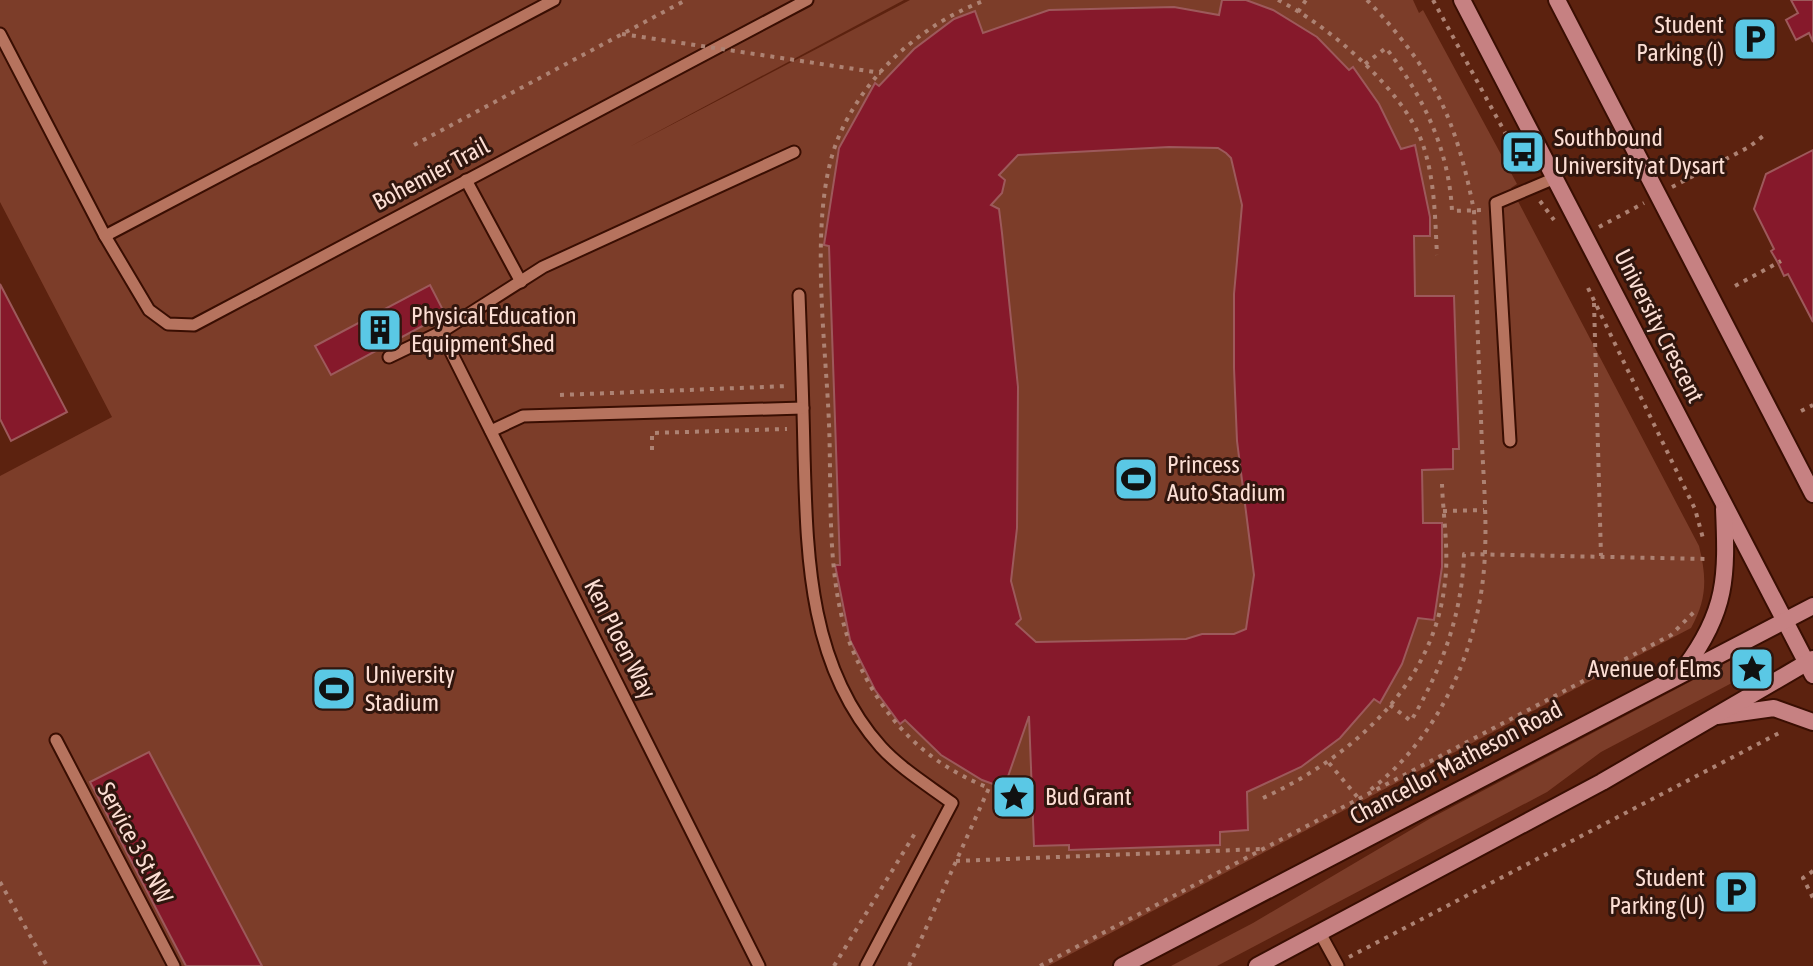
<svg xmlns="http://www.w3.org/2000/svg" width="1813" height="966" viewBox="0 0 1813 966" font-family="'Asap Condensed',sans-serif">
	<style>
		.green { fill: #7c3d29 }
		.building { fill: #86192b; stroke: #9d595b; stroke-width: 2; fill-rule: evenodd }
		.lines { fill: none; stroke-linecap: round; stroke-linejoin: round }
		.lane-casing { stroke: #390e02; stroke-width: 15 }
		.secondary-casing { stroke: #390e02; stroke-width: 20 }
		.path { stroke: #ad8273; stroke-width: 4; stroke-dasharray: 4 6; stroke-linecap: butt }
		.lane { stroke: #b6735e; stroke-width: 11 }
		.secondary { stroke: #c68182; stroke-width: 16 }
		.path-bridge { stroke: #ad8273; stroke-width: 4; stroke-dasharray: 4 6; stroke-linecap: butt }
		.labels { text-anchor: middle; stroke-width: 6; stroke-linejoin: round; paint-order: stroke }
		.poi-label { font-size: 24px; fill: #fcded4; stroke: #30160e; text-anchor: start }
		.street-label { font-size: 24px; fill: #fcded4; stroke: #30160e }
	</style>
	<rect width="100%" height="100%" fill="#5c220f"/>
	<g class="green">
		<path d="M0,0h904l-275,147 281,-147h503l6,13 4,-3 94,174 -6,4 188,358c8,32 8,53 -8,82l-643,338h-1048v-490l112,-59 -112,-215z"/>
		<polygon points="1756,647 1764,666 1601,752 1547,792 1217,966 1171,966 1253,923 1431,818"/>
	</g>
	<g class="building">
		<path d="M1222,0h24l27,10 44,27 32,33 4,-3 26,37 22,45 14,-4 15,72v19h-16l1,60h39l5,153h-6v20l-31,1 1,53h19v44l-8,53 -16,-2 -16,46 -22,39 -6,-4 -34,39 -39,29 -54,25 1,38 -28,2v13l-151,5v-5l-35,1 -5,-130 -25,72 -22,-8 -41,-25 -36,-35 -5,4 -25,-34 -25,-50 -15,-75h5l-11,-319 -5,-1 15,-97 36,-65 4,3 35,-37 40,-30 21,-8 8,22 66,-23 125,-3 45,8zM1169,147l49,1 8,5 5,5 11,47 -8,89v74l3,73 17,134 -8,54 -12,5h-32l-16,5 -150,3 -20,-18 5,-5 -10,-38 6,-53 1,-141 -16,-154 -3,-24 -8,-4 11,-12 3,-13 -6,-5 19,-20z"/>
		<polygon points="1791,0 1813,0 1813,42 1809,33 1796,40 1786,20 1798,13"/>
		<polygon points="1813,150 1813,322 1788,274 1784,276 1778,263 1771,251 1774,249 1754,209 1766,174"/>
		<polygon points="0,284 67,412 11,441 0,419"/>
		<polygon points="430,285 445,314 331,375 315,346"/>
		<polygon points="149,752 193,835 262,966 186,966 163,922 90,782"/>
	</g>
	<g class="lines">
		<g class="lane-casing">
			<g id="lane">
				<polyline points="0,34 105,236 149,310 168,324 194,325 807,0"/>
				<polyline points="466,180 521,282"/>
				<polyline points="105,236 554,0"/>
				<path d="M799,295c2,53 4,105 5,158 3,103 4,212 77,294 19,21 48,39 71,56l-86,163"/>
				<polyline points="441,332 759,966"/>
				<polyline points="389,357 441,332 543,267 794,152"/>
				<polyline points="491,431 523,416 803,408"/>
				<polyline points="1510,441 1496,203 1555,178"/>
				<polyline points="56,740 174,966"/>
				<polyline points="1320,933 1338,966"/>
			</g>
		</g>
		<g class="secondary-casing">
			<g id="secondary">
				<polyline points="1462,0 1813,675"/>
				<polyline points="1557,0 1813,494"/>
				<path d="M1685,667c42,-56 42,-91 39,-158"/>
				<polyline points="1717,716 1774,708 1813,722"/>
				<polyline points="1122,966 1813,606"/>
				<polyline points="1257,966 1602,782 1813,659"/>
			</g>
		</g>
		<g class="path">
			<path d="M1278,0c50,25 127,91 145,145 12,35 12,74 14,110"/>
			<path d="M1367,0c66,69 89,118 107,211 2,69 4,138 7,207 1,44 6,90 4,134 -3,91 -44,184 -116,239"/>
			<polyline points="1433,0 1528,175"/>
			<polyline points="1298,12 1306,0"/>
			<path d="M1365,64l21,-16c37,48 63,101 66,163l31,-1"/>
			<polyline points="414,145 686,0"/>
			<polyline points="1672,187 1749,147 1767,133"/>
			<polyline points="1540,201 1554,220"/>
			<polyline points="1599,227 1644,203"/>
			<polyline points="1735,286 1781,261"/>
			<polyline points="1588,288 1695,509 1704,542"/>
			<polyline points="1594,303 1601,556"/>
			<polyline points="560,395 789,386"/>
			<polyline points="1801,411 1813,405"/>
			<polyline points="652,450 652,433 787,429"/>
			<polyline points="1443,511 1484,510"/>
			<path d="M1390,705l21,16c31,-53 51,-106 53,-167l243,5"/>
			<polyline points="1329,763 1359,799"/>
			<path d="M1263,798c89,-41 171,-113 182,-216 4,-31 -2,-67 -3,-98"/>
			<polyline points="956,861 1262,849"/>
			<polyline points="1813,871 1803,878 1813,898"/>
			<polyline points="0,882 47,966"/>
			<polyline points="1349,957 1781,732"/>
			<polyline points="834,966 917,830"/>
			<path d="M909,966l80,-178c-67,-27 -107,-70 -136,-137 -28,-65 -21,-157 -24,-227 -3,-80 -21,-209 8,-283 26,-65 84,-117 149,-141"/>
			<polyline points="1040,966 1671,635 1694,612"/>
		</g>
		<use href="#lane" class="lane"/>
		<use href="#secondary" class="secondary"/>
		<polyline class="path-bridge" points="622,34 881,73"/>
	</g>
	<defs>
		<g id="parking-square" transform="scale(2.3)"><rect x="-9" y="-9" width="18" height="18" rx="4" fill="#5ac8e5" stroke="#30160e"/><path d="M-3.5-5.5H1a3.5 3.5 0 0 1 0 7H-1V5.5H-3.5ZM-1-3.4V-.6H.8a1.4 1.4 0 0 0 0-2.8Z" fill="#111"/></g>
		<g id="bus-square" transform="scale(2.3)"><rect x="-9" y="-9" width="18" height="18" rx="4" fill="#5ac8e5" stroke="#30160e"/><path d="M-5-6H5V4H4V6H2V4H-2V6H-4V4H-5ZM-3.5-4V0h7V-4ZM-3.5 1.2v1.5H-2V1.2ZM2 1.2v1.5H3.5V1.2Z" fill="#111"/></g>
		<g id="building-square" transform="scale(2.3)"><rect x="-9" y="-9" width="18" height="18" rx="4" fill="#5ac8e5" stroke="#30160e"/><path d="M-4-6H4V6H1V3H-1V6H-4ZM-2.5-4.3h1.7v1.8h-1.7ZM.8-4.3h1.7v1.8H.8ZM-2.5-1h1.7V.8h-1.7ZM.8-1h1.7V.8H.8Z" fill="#111"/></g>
		<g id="stadium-square" transform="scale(2.3)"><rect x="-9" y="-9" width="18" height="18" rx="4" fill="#5ac8e5" stroke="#30160e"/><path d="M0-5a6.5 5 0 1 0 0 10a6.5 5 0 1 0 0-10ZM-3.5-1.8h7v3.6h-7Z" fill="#111"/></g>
		<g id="sight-square" transform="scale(2.3)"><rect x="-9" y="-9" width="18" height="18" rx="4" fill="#5ac8e5" stroke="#30160e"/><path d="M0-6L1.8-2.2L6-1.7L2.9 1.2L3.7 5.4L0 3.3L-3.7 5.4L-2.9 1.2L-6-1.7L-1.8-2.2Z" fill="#111"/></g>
	</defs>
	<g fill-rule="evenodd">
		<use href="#parking-square" x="1755" y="39"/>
		<use href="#bus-square" x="1523" y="152"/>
		<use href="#building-square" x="380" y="330"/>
		<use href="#stadium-square" x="1136" y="479"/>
		<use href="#sight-square" x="1752" y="669"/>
		<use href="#stadium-square" x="334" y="689"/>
		<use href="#sight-square" x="1014" y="797"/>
		<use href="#parking-square" x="1736" y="892"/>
	</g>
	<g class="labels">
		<g class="poi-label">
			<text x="1724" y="33" text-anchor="end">Student<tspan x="1724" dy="28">Parking (I)</tspan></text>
			<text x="1554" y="146">Southbound<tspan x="1554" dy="28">University at Dysart</tspan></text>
			<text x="411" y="324">Physical Education<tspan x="411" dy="28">Equipment Shed</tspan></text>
			<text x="1167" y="473">Princess<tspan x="1167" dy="28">Auto Stadium</tspan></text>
			<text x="1721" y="677" text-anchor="end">Avenue of Elms</text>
			<text x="365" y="683">University<tspan x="365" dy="28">Stadium</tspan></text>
			<text x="1045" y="805">Bud Grant</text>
			<text x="1705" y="886" text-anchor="end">Student<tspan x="1705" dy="28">Parking (U)</tspan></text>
		</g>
		<g class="street-label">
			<text transform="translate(431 174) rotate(-28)" y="8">Bohemier Trail</text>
			<text transform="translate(1659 326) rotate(63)" y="8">University Crescent</text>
			<text transform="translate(620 639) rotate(63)" y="8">Ken Ploen Way</text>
			<text transform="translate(1456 763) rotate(-28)" y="8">Chancellor Matheson Road</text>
			<text transform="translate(135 843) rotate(62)" y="8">Service 3 St NW</text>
		</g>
	</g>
</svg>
